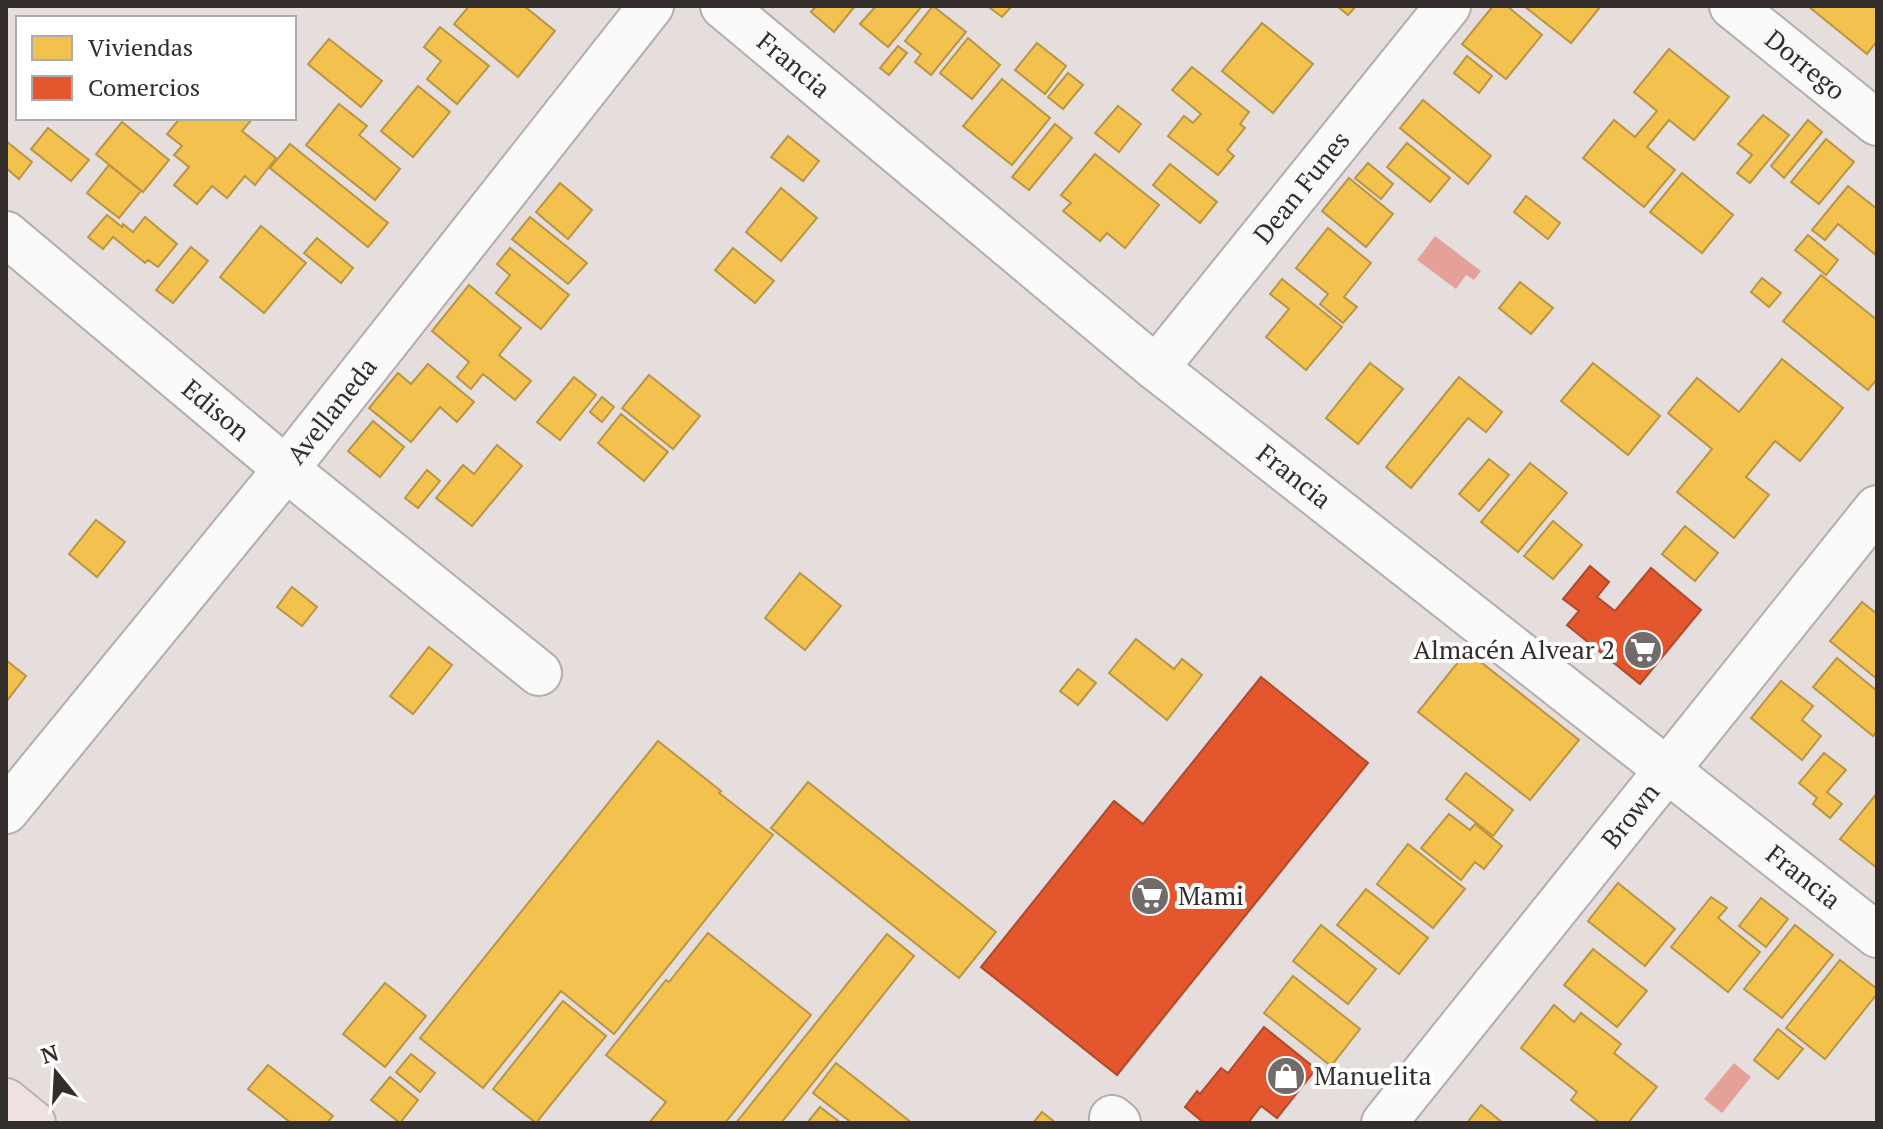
<svg xmlns="http://www.w3.org/2000/svg" width="1883" height="1129" viewBox="0 0 1883 1129" font-family="'PT Serif',serif">
	<style>
		.water { fill: #e5a09a }
		.homes { fill: #f2c14e; stroke: #b99544; stroke-width: 2 }
		.shops { fill: #e4572e; stroke: #af4a2d; stroke-width: 2 }
		.lines { fill: none; stroke-linecap: round; stroke-linejoin: round }
		.minor-casing { stroke: #b3adac; stroke-width: 48 }
		.highway-casing { stroke: #beb0ae; stroke-width: 48 }
		.minor { stroke: #fbfafa; stroke-width: 44 }
		.highway { stroke: #eee3e2; stroke-width: 44 }
		.labels { text-anchor: middle; stroke-width: 8; stroke-linejoin: round; paint-order: stroke }
		.street-label { font-size: 26px; fill: #332d2c; stroke: #fff }
		.poi-label { font-size: 26px; fill: #332d2c; stroke: #fff; text-anchor: start }
	</style>
	<rect width="100%" height="100%" fill="#e6dedc"/>
	<g class="water">
		<polygon points="1435,236 1481,271 1474,280 1466,275 1456,289 1417,260"/>
		<polygon points="1734,1063 1751,1077 1722,1113 1704,1099"/>
	</g>
	<g class="homes">
		<polygon points="469,6 524,6 555,31 518,77 454,24"/>
		<polygon points="816,6 855,6 834,32 811,12"/>
		<polygon points="876,6 922,6 888,47 860,24"/>
		<polygon points="933,6 966,32 931,75 915,62 921,54 905,41"/>
		<polygon points="992,6 1010,6 1011,7 1002,17 990,8"/>
		<polygon points="1337,6 1356,6 1348,15"/>
		<polygon points="1493,6 1507,6 1542,35 1506,79 1462,44"/>
		<polygon points="1524,6 1601,6 1571,43"/>
		<polygon points="1808,6 1877,6 1877,41 1867,54"/>
		<polygon points="1262,23 1313,64 1273,113 1222,71"/>
		<polygon points="440,27 489,66 457,104 427,79 441,61 424,47"/>
		<polygon points="968,38 1000,65 972,99 940,73"/>
		<polygon points="329,39 382,81 361,107 308,64"/>
		<polygon points="1037,43 1066,66 1045,94 1015,70"/>
		<polygon points="898,46 907,53 889,75 880,68"/>
		<polygon points="1669,49 1729,97 1694,140 1669,120 1647,147 1675,170 1644,207 1583,158 1614,120 1635,137 1657,111 1634,92"/>
		<polygon points="1467,56 1492,76 1479,93 1454,73"/>
		<polygon points="1192,67 1249,112 1240,124 1245,128 1227,150 1234,156 1218,175 1168,136 1184,116 1193,123 1201,114 1172,90"/>
		<polygon points="1068,73 1083,85 1063,109 1048,97"/>
		<polygon points="1002,79 1050,118 1012,165 963,126"/>
		<polygon points="418,86 450,112 413,157 381,131"/>
		<polygon points="1423,100 1491,156 1468,184 1400,128"/>
		<polygon points="339,104 367,126 359,135 400,169 375,200 306,145"/>
		<polygon points="1118,106 1141,124 1119,152 1095,133"/>
		<polygon points="1763,115 1789,135 1750,183 1737,173 1752,155 1738,144"/>
		<polygon points="180,118 253,118 242,131 276,158 255,185 245,176 227,198 212,186 197,204 174,185 189,167 174,155 182,146 167,134"/>
		<polygon points="1808,120 1822,132 1784,178 1771,166"/>
		<polygon points="122,122 169,160 143,192 96,154"/>
		<polygon points="1055,124 1072,138 1029,190 1012,177"/>
		<polygon points="48,128 89,160 71,181 31,149"/>
		<polygon points="788,136 819,161 803,181 771,157"/>
		<polygon points="1826,139 1854,162 1819,204 1791,182"/>
		<polygon points="6,141 32,162 19,179 6,168"/>
		<polygon points="1407,143 1450,178 1430,202 1387,167"/>
		<polygon points="290,144 388,223 368,247 270,168"/>
		<polygon points="1095,154 1159,205 1125,248 1107,233 1100,241 1063,211 1071,203 1061,195"/>
		<polygon points="1368,163 1393,184 1381,199 1355,178"/>
		<polygon points="1170,164 1217,202 1200,223 1153,185"/>
		<polygon points="109,165 141,191 119,218 87,193"/>
		<polygon points="1682,173 1733,215 1702,253 1650,212"/>
		<polygon points="1349,178 1393,214 1366,247 1322,211"/>
		<polygon points="560,183 592,210 568,239 536,212"/>
		<polygon points="1848,186 1877,209 1877,256 1838,224 1825,240 1812,230"/>
		<polygon points="781,188 817,218 781,261 746,232"/>
		<polygon points="1526,196 1560,223 1548,239 1514,212"/>
		<polygon points="107,215 122,227 123,224 133,232 145,217 177,244 158,267 148,260 145,263 113,237 103,249 88,237"/>
		<polygon points="530,217 587,263 568,284 512,239"/>
		<polygon points="261,226 306,263 264,313 220,277"/>
		<polygon points="1328,228 1371,263 1344,297 1357,307 1343,323 1320,304 1328,294 1296,268"/>
		<polygon points="1808,235 1838,260 1826,275 1795,250"/>
		<polygon points="317,238 353,268 341,283 304,253"/>
		<polygon points="191,247 208,261 173,303 156,290"/>
		<polygon points="510,248 569,295 541,329 496,293 510,275 497,264"/>
		<polygon points="733,248 774,281 755,303 715,270"/>
		<polygon points="1821,275 1877,320 1877,379 1868,390 1783,321"/>
		<polygon points="1762,278 1781,293 1769,307 1751,292"/>
		<polygon points="1282,279 1342,327 1306,370 1266,337 1289,309 1270,294"/>
		<polygon points="1520,282 1553,308 1531,334 1499,308"/>
		<polygon points="469,285 521,328 499,355 531,381 515,400 483,374 471,389 457,377 469,362 432,331"/>
		<polygon points="1782,359 1843,408 1800,461 1775,441 1746,477 1769,495 1734,538 1677,492 1712,449 1668,413 1697,378 1739,412"/>
		<polygon points="1370,363 1403,389 1358,444 1326,418"/>
		<polygon points="1593,363 1660,416 1628,455 1561,401"/>
		<polygon points="428,364 474,402 457,422 440,407 411,442 369,408 398,373 411,384"/>
		<polygon points="649,375 700,416 673,449 622,408"/>
		<polygon points="574,377 596,395 560,440 537,422"/>
		<polygon points="1459,377 1502,412 1486,432 1468,418 1411,488 1386,467"/>
		<polygon points="602,397 614,407 602,422 590,412"/>
		<polygon points="621,414 668,452 644,481 598,443"/>
		<polygon points="373,421 404,447 380,477 348,451"/>
		<polygon points="497,445 522,466 472,526 436,498 463,465 474,474"/>
		<polygon points="1489,459 1509,475 1479,511 1459,494"/>
		<polygon points="1530,463 1567,493 1518,552 1481,522"/>
		<polygon points="427,470 440,481 418,508 405,498"/>
		<polygon points="96,520 125,542 97,577 69,554"/>
		<polygon points="1553,521 1582,545 1553,579 1524,556"/>
		<polygon points="1685,526 1718,553 1695,581 1662,554"/>
		<polygon points="800,573 841,606 805,650 765,618"/>
		<polygon points="292,587 317,607 302,626 277,607"/>
		<polygon points="1862,602 1877,614 1877,679 1830,641"/>
		<polygon points="1136,639 1174,669 1182,659 1202,675 1167,720 1109,673"/>
		<polygon points="429,647 452,665 413,714 390,696"/>
		<polygon points="1467,651 1579,740 1530,800 1418,712"/>
		<polygon points="1837,658 1877,691 1877,731 1873,736 1813,687"/>
		<polygon points="6,660 26,676 6,702"/>
		<polygon points="1078,669 1096,683 1078,705 1060,691"/>
		<polygon points="1781,681 1813,706 1802,720 1821,736 1802,760 1751,718"/>
		<polygon points="658,741 721,791 719,793 773,835 614,1034 561,991 483,1088 420,1038"/>
		<polygon points="1824,753 1846,770 1827,792 1842,804 1830,818 1813,804 1817,798 1799,783"/>
		<polygon points="1466,773 1513,810 1493,836 1446,799"/>
		<polygon points="808,782 996,932 959,978 771,828"/>
		<polygon points="1877,793 1877,868 1840,839"/>
		<polygon points="1449,814 1470,830 1475,824 1502,846 1484,869 1475,862 1461,880 1421,848"/>
		<polygon points="1408,844 1465,889 1433,928 1377,884"/>
		<polygon points="1618,883 1675,929 1645,966 1588,921"/>
		<polygon points="1366,889 1428,938 1399,974 1337,925"/>
		<polygon points="1711,897 1727,908 1718,918 1760,952 1728,992 1671,947"/>
		<polygon points="1761,898 1788,919 1766,947 1739,926"/>
		<polygon points="1321,925 1376,969 1348,1004 1293,961"/>
		<polygon points="1795,925 1833,955 1782,1018 1744,989"/>
		<polygon points="708,933 811,1015 725,1123 649,1123 666,1102 606,1055 666,980 669,982"/>
		<polygon points="887,934 914,956 781,1123 736,1123"/>
		<polygon points="1593,949 1647,991 1617,1027 1564,985"/>
		<polygon points="1840,960 1877,989 1877,994 1825,1059 1786,1028"/>
		<polygon points="1293,976 1360,1029 1331,1066 1264,1013"/>
		<polygon points="385,983 426,1016 385,1067 343,1034"/>
		<polygon points="563,1001 606,1036 536,1123 493,1089"/>
		<polygon points="1554,1005 1574,1022 1581,1013 1621,1044 1614,1053 1657,1087 1628,1123 1600,1123 1571,1100 1577,1092 1521,1048"/>
		<polygon points="1778,1029 1803,1049 1778,1079 1754,1060"/>
		<polygon points="411,1054 435,1073 420,1092 396,1072"/>
		<polygon points="836,1063 912,1123 852,1123 813,1093"/>
		<polygon points="268,1065 333,1116 327,1123 291,1123 248,1089"/>
		<polygon points="390,1077 418,1100 400,1123 371,1100"/>
		<polygon points="1481,1105 1503,1123 1467,1123"/>
		<polygon points="820,1107 841,1123 807,1123"/>
		<polygon points="1042,1112 1056,1123 1033,1123"/>
	</g>
	<g class="shops">
		<polygon points="1590,566 1609,582 1597,597 1615,611 1651,568 1701,610 1640,684 1567,625 1579,611 1563,599"/>
		<polygon points="1261,677 1368,763 1117,1075 981,967 1114,801 1143,824"/>
		<polygon points="1264,1027 1316,1069 1277,1118 1261,1106 1248,1123 1204,1123 1185,1107 1197,1091 1200,1094 1221,1068 1228,1073"/>
	</g>
	<g class="lines">
		<g class="minor-casing">
			<g id="minor">
				<path id="s1" d="M723,6l433,362 721,567"/>
				<path id="s2" d="M1732,6l145,117"/>
				<path id="s3" d="M6,234l280,235 253,204"/>
				<path id="s4" d="M1156,368l292,-362"/>
				<path id="s5" d="M6,811l280,-342 365,-463"/>
				<polyline points="1112,1118 1118,1123"/>
				<path id="s6" d="M1384,1123l493,-615"/>
			</g>
		</g>
		<g class="highway-casing">
			<polyline id="highway" points="6,1101 33,1123"/>
		</g>
		<use href="#minor" class="minor"/>
		<use href="#highway" class="highway"/>
	</g>
	<defs>
		<g id="supermarket-disc" transform="scale(2)"><circle r="9.5" fill="#726b6a" stroke="#fff"/><path d="M-6-5.5h2.5l.6 2H6L4.5 2H-2.5L-4.4-4H-6ZM-1.5 3.2a1.3 1.3 0 1 0 .1 0ZM3 3.2a1.3 1.3 0 1 0 .1 0Z" fill="#fff"/></g>
		<g id="shop-disc" transform="scale(2)"><circle r="9.5" fill="#726b6a" stroke="#fff"/><path d="M-5-2.5h2.3a2.7 3.5 0 0 1 5.4 0H5L5.5 6h-11ZM-1.5-2.5h3a1.5 2.3 0 0 0-3 0Z" fill="#fff"/></g>
	</defs>
	<g fill-rule="evenodd">
		<use href="#supermarket-disc" x="1643" y="650"/>
		<use href="#supermarket-disc" x="1150" y="896"/>
		<use href="#shop-disc" x="1286" y="1076"/>
	</g>
	<g class="labels">
		<g class="street-label">
			<text dy="9" stroke="none"><textPath href="#s2" startOffset="94">Dorrego</textPath></text>
			<text dy="9" stroke="none"><textPath href="#s1" startOffset="92">Francia</textPath></text>
			<text dy="9" stroke="none"><textPath href="#s4" startOffset="232">Dean Funes</textPath></text>
			<text dy="9" stroke="none"><textPath href="#s3" startOffset="274">Edison</textPath></text>
			<text dy="9" stroke="none"><textPath href="#s5" startOffset="516">Avellaneda</textPath></text>
			<text dy="9" stroke="none"><textPath href="#s1" startOffset="740">Francia</textPath></text>
			<text dy="9" stroke="none"><textPath href="#s6" startOffset="394">Brown</textPath></text>
			<text dy="9" stroke="none"><textPath href="#s1" startOffset="1388">Francia</textPath></text>
		</g>
		<g class="poi-label">
			<text x="1615" y="659" text-anchor="end">Almacén Alvear 2</text>
			<text x="1178" y="905">Mami</text>
			<text x="1314" y="1085">Manuelita</text>
		</g>
	</g>
	<rect width="1883" height="1129" fill="none" stroke="#332d2c" stroke-width="16"/>
	<rect x="16" y="16" width="280" height="104" fill="#ffffff" stroke="#adabab" stroke-width="2"/>
	<rect x="32" y="36" width="40" height="24" fill="#f2c14e" stroke="#adabab" stroke-width="2"/>
	<text x="88" y="56" font-size="24" fill="#332d2c">Viviendas</text>
	<rect x="32" y="76" width="40" height="24" fill="#e4572e" stroke="#adabab" stroke-width="2"/>
	<text x="88" y="96" font-size="24" fill="#332d2c">Comercios</text>
	<g transform="translate(56 1073) rotate(342)" stroke="#ffffff" stroke-width="6" paint-order="stroke">
	<path d="M0-6L14 30L0 20L-14 30Z" fill="#332d2c"/>
	<text y="-12" font-size="22" font-weight="bold" text-anchor="middle" fill="#332d2c">N</text>
	</g>
</svg>
